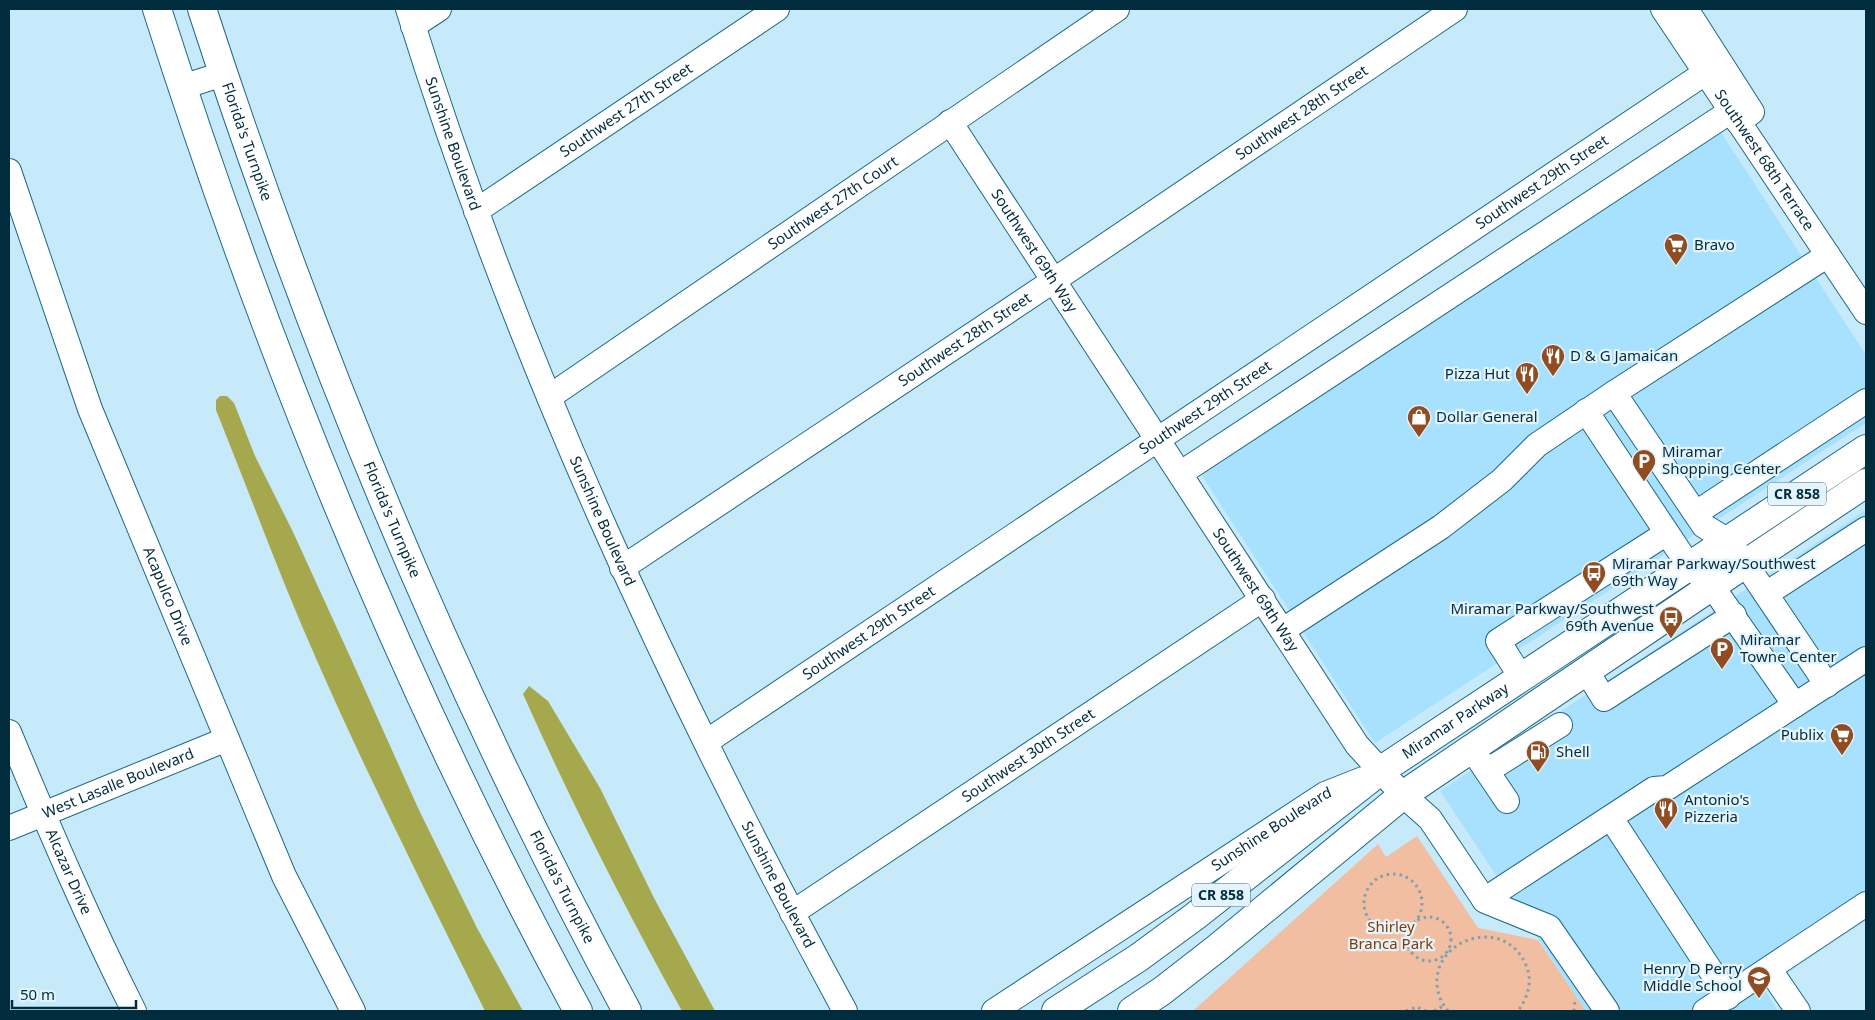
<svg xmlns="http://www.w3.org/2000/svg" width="1875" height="1020" viewBox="0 0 1875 1020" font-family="'Noto Sans',sans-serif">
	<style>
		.built { fill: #a8e1fe }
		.green { fill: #f1bea1 }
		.water { fill: #a6a84d }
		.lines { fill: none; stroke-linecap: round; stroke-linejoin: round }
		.minor-casing { stroke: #1d6887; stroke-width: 26 }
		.major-casing { stroke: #1d6887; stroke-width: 30 }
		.highway-casing { stroke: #1d6887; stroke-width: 30 }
		.path { stroke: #7ba1b2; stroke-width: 3; stroke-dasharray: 2.5 4; stroke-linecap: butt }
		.minor { stroke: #fff; stroke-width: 24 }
		.major { stroke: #fff; stroke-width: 28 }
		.highway { stroke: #fff; stroke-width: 28 }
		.labels { text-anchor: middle; stroke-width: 4.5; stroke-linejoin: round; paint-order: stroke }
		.shield { fill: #e3f4fd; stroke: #456877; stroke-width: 1 }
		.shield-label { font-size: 14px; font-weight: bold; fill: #012c3d }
		.street-label { font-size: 15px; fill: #012c3d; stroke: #e3f4fd }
		.poi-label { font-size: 15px; fill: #012c3d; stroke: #e3f4fd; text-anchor: start }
		.park-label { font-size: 15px; fill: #833b02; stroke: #e3f4fd }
	</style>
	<rect width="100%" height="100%" fill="#c7eafb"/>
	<g class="built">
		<polygon points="1709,114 1866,355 1866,423 1375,743 1188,454"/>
		<polygon points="1866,510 1866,920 1764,989 1778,1011 1586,1011 1440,791"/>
	</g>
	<polygon class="green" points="1417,836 1478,928 1538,940 1586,1011 1193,1011 1378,844 1386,857"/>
	<g class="water">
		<path d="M220,396h7l7,7 21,53 38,76 59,129 66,147 59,120 46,83h-38c-57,-115 -115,-230 -167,-348 -37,-83 -68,-169 -102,-253v-10z"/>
		<path d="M529,686l19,15 52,87 54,110 61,113h-33c-57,-103 -111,-209 -159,-317z"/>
	</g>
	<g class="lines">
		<g class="minor-casing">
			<g id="minor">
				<path id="s1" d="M408,9c108,348 263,682 437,1002"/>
				<path id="s2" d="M1663,9l203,303"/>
				<polyline points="1686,9 1752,112 1738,122"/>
				<polyline points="413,26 439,9"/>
				<polyline points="182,87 223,74"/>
				<path id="s3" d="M950,122l407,623 46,50 27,24 55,82 64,26 58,84"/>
				<path id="s4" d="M9,171l81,238 194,467 69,135"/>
				<path id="s5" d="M476,211l301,-202"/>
				<polyline points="1614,393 1704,526 1727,540 1745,563 1827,685"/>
				<path id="s6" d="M549,397l568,-388"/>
				<polyline points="1586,411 1689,566 1712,586 1795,705"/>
				<polyline points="1181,473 1731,111"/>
				<polyline points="1696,513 1866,401"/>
				<path id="s7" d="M622,568l431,-287 402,-272"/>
				<polyline points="1766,594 1866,529"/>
				<polyline points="1283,630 1441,527 1502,480 1537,445 1614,393 1828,255"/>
				<polyline points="1586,670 1604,699 1734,615"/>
				<polyline points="1521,677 1498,641 1667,533"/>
				<path id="s8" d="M9,732c39,94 79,188 125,279"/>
				<path id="s9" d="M706,742l999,-669"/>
				<polyline points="1478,758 1507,801"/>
				<polyline points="1487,771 1560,725"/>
				<polyline points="1611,818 1728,997"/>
				<path id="s10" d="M9,828l218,-89"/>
				<polyline points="1484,900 1654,789 1667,788 1866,659"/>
				<path id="s11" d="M792,913l471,-314"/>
				<polyline points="1770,970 1798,1011"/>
				<path id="s12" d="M994,1011l331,-217 38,-15"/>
				<polyline points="1705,1011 1866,904"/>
			</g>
		</g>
		<g class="major-casing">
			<g id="major">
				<path id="s13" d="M1056,1011l82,-53 56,-41 186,-146 486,-322"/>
				<polyline points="1132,1011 1162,991 1216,949 1403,795 1712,586 1866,483"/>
			</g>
		</g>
		<g class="highway-casing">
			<g id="highway">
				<path d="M157,9c110,345 248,683 421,1002"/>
				<path id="s14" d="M202,9c113,347 251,681 425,1002"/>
			</g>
		</g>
		<g class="path">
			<circle cx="1393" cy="903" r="29"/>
			<circle cx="1429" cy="939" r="22"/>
			<polyline points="1406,1011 1417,1007 1426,1011"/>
			<polyline points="1434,1011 1445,1005"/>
			<path d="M1448,1011c-3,-4 -6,-8 -8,-13 -20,-54 62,-88 86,-33 7,16 2,32 -8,46"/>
			<polyline points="1574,1011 1575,999"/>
		</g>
		<use href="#minor" class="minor"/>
		<use href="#major" class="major"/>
		<use href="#highway" class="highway"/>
	</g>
	<defs>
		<g id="supermarket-pin" transform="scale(1.25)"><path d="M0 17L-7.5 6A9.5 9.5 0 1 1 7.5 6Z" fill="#914c21" stroke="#e3f4fd"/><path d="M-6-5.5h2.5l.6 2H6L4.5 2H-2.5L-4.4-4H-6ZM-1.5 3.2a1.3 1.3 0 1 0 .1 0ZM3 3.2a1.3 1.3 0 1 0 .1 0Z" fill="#fff"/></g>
		<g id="restaurant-pin" transform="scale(1.25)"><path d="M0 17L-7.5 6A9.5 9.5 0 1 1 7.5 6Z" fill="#914c21" stroke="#e3f4fd"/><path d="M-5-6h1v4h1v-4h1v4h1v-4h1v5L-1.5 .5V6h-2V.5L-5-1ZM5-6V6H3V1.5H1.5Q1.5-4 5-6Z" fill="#fff"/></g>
		<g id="shop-pin" transform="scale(1.25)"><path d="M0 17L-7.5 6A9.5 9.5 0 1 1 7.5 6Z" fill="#914c21" stroke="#e3f4fd"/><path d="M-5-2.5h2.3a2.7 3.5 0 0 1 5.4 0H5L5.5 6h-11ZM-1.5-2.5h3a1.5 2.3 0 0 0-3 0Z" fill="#fff"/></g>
		<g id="parking-pin" transform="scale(1.25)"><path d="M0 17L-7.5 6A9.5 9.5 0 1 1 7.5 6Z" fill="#914c21" stroke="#e3f4fd"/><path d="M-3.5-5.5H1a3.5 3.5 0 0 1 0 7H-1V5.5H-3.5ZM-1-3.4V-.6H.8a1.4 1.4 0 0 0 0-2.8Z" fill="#fff"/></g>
		<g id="bus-pin" transform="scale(1.25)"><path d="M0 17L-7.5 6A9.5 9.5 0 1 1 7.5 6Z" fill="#914c21" stroke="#e3f4fd"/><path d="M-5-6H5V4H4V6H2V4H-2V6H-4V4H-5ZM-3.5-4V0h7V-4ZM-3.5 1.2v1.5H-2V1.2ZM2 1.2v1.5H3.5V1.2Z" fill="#fff"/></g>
		<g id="fuel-pin" transform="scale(1.25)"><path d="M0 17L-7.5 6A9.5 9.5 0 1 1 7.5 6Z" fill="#914c21" stroke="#e3f4fd"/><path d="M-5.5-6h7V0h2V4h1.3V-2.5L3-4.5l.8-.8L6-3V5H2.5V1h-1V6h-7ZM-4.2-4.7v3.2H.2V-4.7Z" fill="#fff"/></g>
		<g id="school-pin" transform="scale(1.25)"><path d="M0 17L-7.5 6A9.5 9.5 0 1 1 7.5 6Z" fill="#914c21" stroke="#e3f4fd"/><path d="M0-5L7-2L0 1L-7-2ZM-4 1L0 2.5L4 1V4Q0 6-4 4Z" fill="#fff"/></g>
	</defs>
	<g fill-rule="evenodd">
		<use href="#supermarket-pin" x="1676" y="245"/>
		<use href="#restaurant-pin" x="1553" y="356"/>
		<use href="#restaurant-pin" x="1527" y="374"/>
		<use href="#shop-pin" x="1419" y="417"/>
		<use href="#parking-pin" x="1644" y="461"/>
		<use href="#bus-pin" x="1594" y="573"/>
		<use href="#bus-pin" x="1671" y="618"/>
		<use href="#parking-pin" x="1722" y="649"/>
		<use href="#supermarket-pin" x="1842" y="735"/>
		<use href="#fuel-pin" x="1538" y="752"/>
		<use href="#restaurant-pin" x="1666" y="809"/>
		<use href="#school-pin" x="1759" y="978"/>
	</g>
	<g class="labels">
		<g class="shield">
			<rect x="1768" y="482.5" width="58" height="23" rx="4"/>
			<rect x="1192" y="883.5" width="58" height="23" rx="4"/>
		</g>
		<g class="shield-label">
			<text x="1797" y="499">CR 858</text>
			<text x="1221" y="900">CR 858</text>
		</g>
		<g class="street-label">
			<text dy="5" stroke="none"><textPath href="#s5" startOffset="181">Southwest 27th Street</textPath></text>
			<text dy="5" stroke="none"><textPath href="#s7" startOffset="818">Southwest 28th Street</textPath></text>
			<text dy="5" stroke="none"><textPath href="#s14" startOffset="140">Florida's Turnpike</textPath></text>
			<text dy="5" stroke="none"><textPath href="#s1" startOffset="142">Sunshine Boulevard</textPath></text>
			<text dy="5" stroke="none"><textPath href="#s2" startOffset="182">Southwest 68th Terrace</textPath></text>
			<text dy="5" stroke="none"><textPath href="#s9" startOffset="1006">Southwest 29th Street</textPath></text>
			<text dy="5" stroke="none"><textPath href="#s6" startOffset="344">Southwest 27th Court</textPath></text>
			<text dy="5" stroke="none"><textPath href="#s3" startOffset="154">Southwest 69th Way</textPath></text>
			<text dy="5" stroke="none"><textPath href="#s7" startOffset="412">Southwest 28th Street</textPath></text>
			<text dy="5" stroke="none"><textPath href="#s9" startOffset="601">Southwest 29th Street</textPath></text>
			<text dy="5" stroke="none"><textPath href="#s14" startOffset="545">Florida's Turnpike</textPath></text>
			<text dy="5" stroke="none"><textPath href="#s1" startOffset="548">Sunshine Boulevard</textPath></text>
			<text dy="5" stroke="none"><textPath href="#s3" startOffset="559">Southwest 69th Way</textPath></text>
			<text dy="5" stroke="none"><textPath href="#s4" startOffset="454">Acapulco Drive</textPath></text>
			<text dy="5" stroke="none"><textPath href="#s9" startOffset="196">Southwest 29th Street</textPath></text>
			<text dy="5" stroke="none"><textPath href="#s13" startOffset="494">Miramar Parkway</textPath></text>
			<text dy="5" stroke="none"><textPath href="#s11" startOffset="284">Southwest 30th Street</textPath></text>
			<text dy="5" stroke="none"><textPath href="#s10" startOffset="118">West Lasalle Boulevard</textPath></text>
			<text dy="5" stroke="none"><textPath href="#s12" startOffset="332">Sunshine Boulevard</textPath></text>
			<text dy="5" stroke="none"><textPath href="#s8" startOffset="152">Alcazar Drive</textPath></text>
			<text dy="5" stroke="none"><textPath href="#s1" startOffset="952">Sunshine Boulevard</textPath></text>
			<text dy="5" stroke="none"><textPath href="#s14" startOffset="950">Florida's Turnpike</textPath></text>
		</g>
		<g class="poi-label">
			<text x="1694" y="250">Bravo</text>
			<text x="1570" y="361">D &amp; G Jamaican</text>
			<text x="1510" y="379" text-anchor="end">Pizza Hut</text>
			<text x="1436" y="422">Dollar General</text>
			<text x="1662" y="457">Miramar<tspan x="1662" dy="17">Shopping Center</tspan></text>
			<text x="1612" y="569">Miramar Parkway/Southwest<tspan x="1612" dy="17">69th Way</tspan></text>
			<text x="1654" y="614" text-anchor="end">Miramar Parkway/Southwest<tspan x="1654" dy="17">69th Avenue</tspan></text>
			<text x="1740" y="645">Miramar<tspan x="1740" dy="17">Towne Center</tspan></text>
			<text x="1824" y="740" text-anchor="end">Publix</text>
			<text x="1556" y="757">Shell</text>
			<text x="1684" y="805">Antonio's<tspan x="1684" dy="17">Pizzeria</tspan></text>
			<text x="1742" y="974" text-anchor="end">Henry D Perry<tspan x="1742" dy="17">Middle School</tspan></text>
		</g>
		<g class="park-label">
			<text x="1391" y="932">Shirley<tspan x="1391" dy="17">Branca Park</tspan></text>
		</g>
	</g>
	<rect width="1875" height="1020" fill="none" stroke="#012c3d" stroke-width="20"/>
	<path d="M12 1000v8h124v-8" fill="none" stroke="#012c3d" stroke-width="2.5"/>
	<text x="20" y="1000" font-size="15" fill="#012c3d" stroke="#e3f4fd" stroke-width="4" paint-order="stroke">50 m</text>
</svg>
